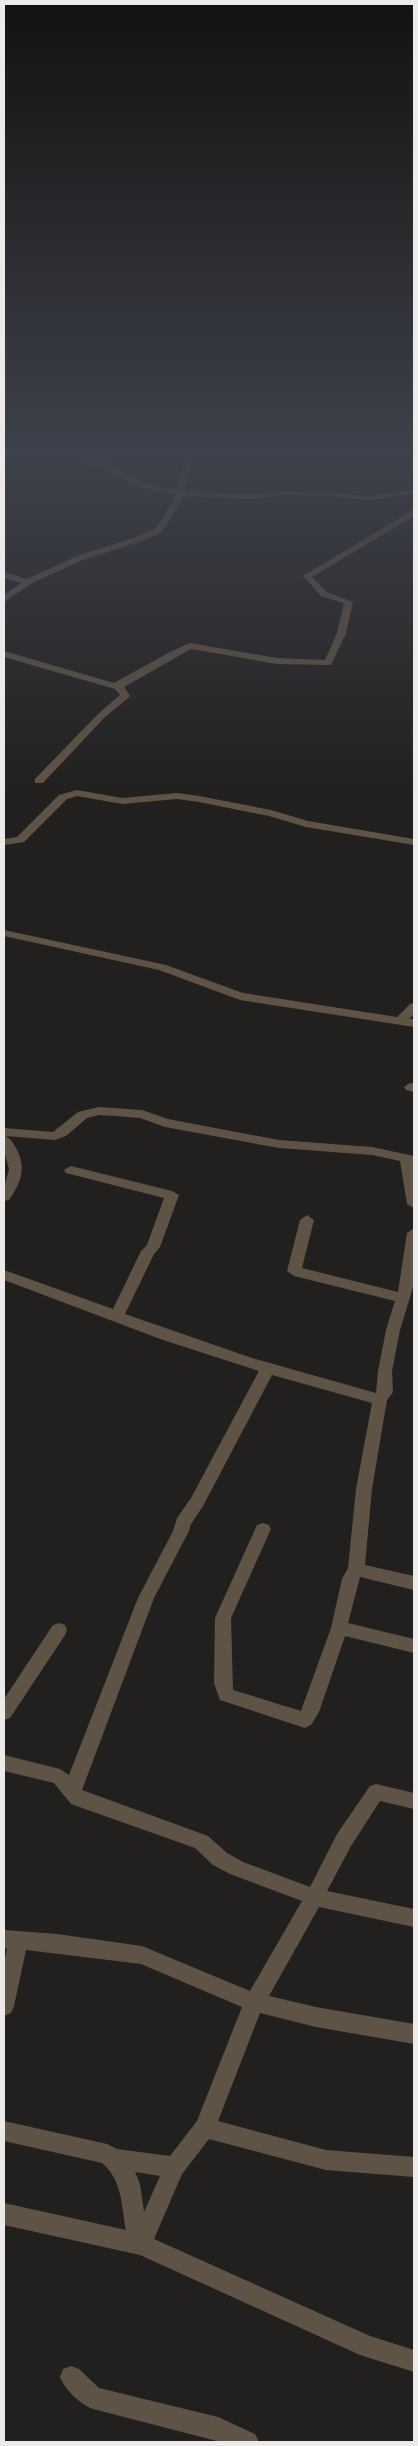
<svg xmlns="http://www.w3.org/2000/svg" width="418" height="2446" viewBox="0 0 418 2446" font-family="'Roboto Serif',serif">
	<style>
		.lines { fill: none; stroke-linecap: round; stroke-linejoin: round }
		.minor { fill: #5f5345; fill-rule: evenodd }
	</style>
	<rect width="100%" height="100%" fill="#22201e"/>
	<g class="lines">
		<g class="minor">
			<path d="M69,453c26,-3 53,20 77,30 9,4 21,5 31,7l5,-27 9,-10h8l-9,10 -5,28 64,4 36,-4 39,1 46,4 44,-6v4l-44,6 -46,-4 -39,-1 -36,4 -65,-3 -22,36 -20,9 -59,19 -49,22 -30,20v-7l17,-12 -17,-5v-6l23,7 50,-23 59,-19 20,-9 19,-30 1,-4 -34,-6z"/>
			<polygon points="411,511 414,511 414,516 312,577 327,592 353,602 346,633 331,665 277,664 191,649 124,687 130,696 128,698 104,718 43,783 35,783 35,779 98,714 120,695 115,689 4,657 4,651 114,683 168,653 190,643 277,658 325,660 337,633 344,603 321,596 303,576"/>
			<polygon points="77,790 122,798 177,793 199,796 271,810 308,821 414,839 414,845 306,827 269,816 199,802 177,799 122,804 77,796 67,799 24,842 4,845 4,839 17,837 59,795"/>
			<polygon points="4,930 166,965 243,993 397,1017 410,1004 414,1003 414,1014 409,1019 414,1019 414,1027 240,1000 159,970 4,936"/>
			<polygon points="410,1083 414,1084 414,1092 406,1090 404,1087"/>
			<path d="M99,1107l43,3 26,9 111,21 93,7 42,9v52l-7,-4 -7,-43 -28,-6 -93,-7 -114,-21 -25,-9 -25,-2 -16,-1 -12,3 -21,18 -11,4 -49,-4c5,3 7,7 10,12 11,20 5,35 -7,52l-5,1v-13l5,-19 -5,-18v-23l49,4 25,-20z"/>
			<path d="M71,1166l101,25 7,4 -19,52 -6,7 -29,60 127,44 124,35 2,-22 8,-41 9,-29 -101,-25 -7,-5 13,-51 7,-5 7,5 -12,48 96,24 9,-59 7,-5v56l-14,46 -8,41 1,21 -6,8 -15,89 -7,76 49,11v14l-54,-13 -12,46 66,16v14l-69,-17 -26,76 -8,13 -6,3 -85,-28 -6,-17 1,-65 42,-93 6,-2 6,2 2,4 -40,89 2,72 68,21 30,-83 11,-49 6,-11 8,-79 16,-86 -100,-28 -69,131 -12,18 -2,7 -35,67 -72,192 126,46 19,17 16,9 67,25 27,-53 33,-48 6,-2 38,9v16l-34,-8 -29,45 -24,45 87,18v18l-95,-20 -50,89 47,11 98,17v20l-98,-17 -56,-14 -42,108 108,29 88,7v20l-88,-7 -117,-31 -27,35 -28,65 216,97 44,14v22l-54,-17 -220,-100 -136,-30v-22l122,27c-5,-25 -3,-49 -24,-67l-98,-22v-20l103,23 10,5 53,7 27,-35 45,-114 -101,-43 -115,-14 -12,56 -3,7 -7,3v-52l3,-16h-3v-18l53,4 85,12 108,45 52,-90 -72,-27 -17,-9 -18,-17 -124,-44 -17,-21 -50,-12v-16l56,14 9,6 69,-177 35,-67 4,-13 14,-20 68,-127 -96,-31 -159,-60v-10l109,39 28,-58 6,-6 17,-47 -98,-25 -2,-3zM135,2172l25,4 -16,36 -4,-28z"/>
			<polygon points="59,1623 65,1625 67,1630 65,1635 10,1718 4,1720 4,1699 53,1625"/>
			<path d="M71,2366l8,3 20,19 119,29 37,17 4,8h-38l-128,-33c-13,-5 -28,-19 -33,-32l3,-8z"/>
		</g>
	</g>
	<linearGradient id="sky" x2="0" y2="1"><stop stop-color="#131210"/><stop offset="0.57" stop-color="#3e424c"/><stop offset="1" stop-color="#3e424c" stop-opacity="0"/></linearGradient>
	<rect width="418" height="795" fill="url(#sky)"/>
	<rect width="418" height="2446" fill="none" stroke="#edebe9" stroke-width="10"/>
</svg>
